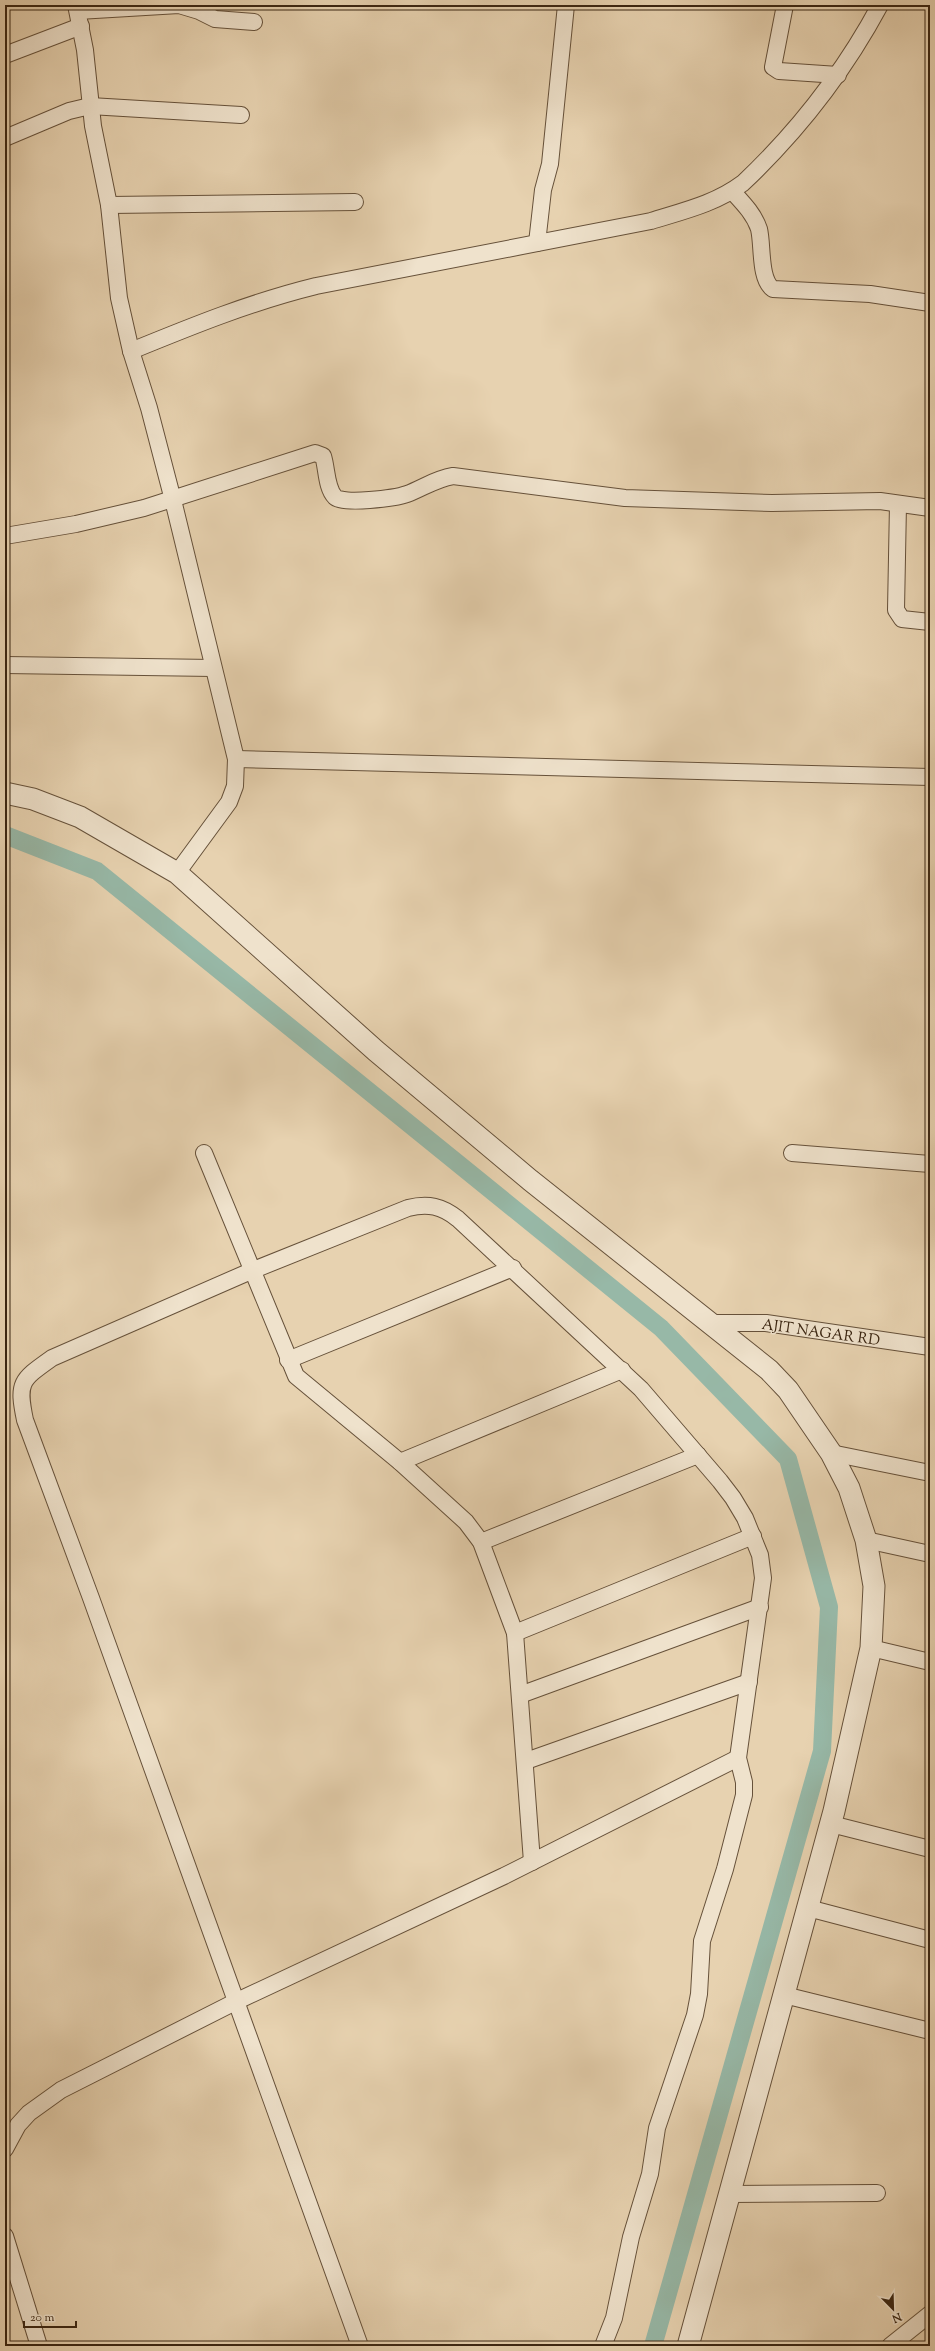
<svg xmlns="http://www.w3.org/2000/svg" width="935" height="2351" viewBox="0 0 935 2351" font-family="'Sorts Mill Goudy',serif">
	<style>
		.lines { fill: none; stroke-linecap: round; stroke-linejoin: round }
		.canal { stroke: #97b8a7; stroke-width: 18 }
		.minor-casing { stroke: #66513a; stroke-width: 18 }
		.tertiary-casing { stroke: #66513a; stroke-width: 23 }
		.minor { stroke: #efe2cc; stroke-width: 16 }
		.tertiary { stroke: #efe2cc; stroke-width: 21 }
		.labels { text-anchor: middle; stroke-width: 3; stroke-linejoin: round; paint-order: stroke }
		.street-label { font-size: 15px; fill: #3b2612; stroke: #efe2cc }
	</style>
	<rect width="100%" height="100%" fill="#e7d2b0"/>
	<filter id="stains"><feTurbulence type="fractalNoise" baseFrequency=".005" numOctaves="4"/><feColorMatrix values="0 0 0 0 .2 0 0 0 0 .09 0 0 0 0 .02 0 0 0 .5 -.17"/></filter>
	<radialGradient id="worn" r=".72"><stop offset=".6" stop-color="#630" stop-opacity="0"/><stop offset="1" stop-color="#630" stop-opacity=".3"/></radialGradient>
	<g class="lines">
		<polyline class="canal" points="5,835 97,871 661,1328 788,1459 829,1607 822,1751 653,2346"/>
		<g class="minor-casing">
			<g id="minor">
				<polyline points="76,5 85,50 93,126 109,205 119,298 131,351 149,408 173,500 236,759 235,786 229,802 177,873"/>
				<polyline points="785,5 773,67 779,71 838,75"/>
				<polyline points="78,11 179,5 199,11 215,19 254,22"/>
				<polyline points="5,55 81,26"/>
				<polyline points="5,138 69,111 90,106 241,115"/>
				<path d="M732,191c11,12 22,23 27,38 4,16 0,50 14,60l97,5 60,9"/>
				<polyline points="109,205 355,202"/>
				<polyline points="537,243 543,190 550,164 566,5"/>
				<path d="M131,351c61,-25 120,-49 185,-65l335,-65c32,-10 64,-17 92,-38 55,-52 101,-111 137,-178"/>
				<polyline points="898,504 896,610 902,619 930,622"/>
				<path d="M5,536l71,-12 68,-16 171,-55 8,3c4,12 3,32 12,41 7,8 61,1 72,-3 16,-6 28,-15 46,-18l172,22 147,5 108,-2 50,7"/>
				<polyline points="5,665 213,668"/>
				<polyline points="236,759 930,777"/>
				<polyline points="204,1153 296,1376 400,1462 466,1522 481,1542 515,1633 532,1862"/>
				<polyline points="792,1153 930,1164"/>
				<polyline points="711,1323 766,1323 930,1347"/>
				<polyline points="288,1360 513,1268"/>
				<polyline points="831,1453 930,1473"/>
				<polyline points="400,1462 622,1370"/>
				<polyline points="866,1540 930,1554"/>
				<polyline points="481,1542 698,1455"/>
				<polyline points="515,1633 753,1536"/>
				<polyline points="871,1648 930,1662"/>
				<polyline points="520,1695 760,1607"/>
				<polyline points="526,1761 749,1682"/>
				<polyline points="831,1824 930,1849"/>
				<polyline points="808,1908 930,1940"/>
				<polyline points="784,1995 930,2031"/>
				<polyline points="5,2149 18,2125 29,2113 61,2090 235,2002 504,1876 738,1758"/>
				<polyline points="730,2194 877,2193"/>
				<polyline points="5,2236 39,2346"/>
				<path d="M360,2346l-269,-748 -66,-178c-8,-38 -4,-40 27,-62l199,-87 157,-63c20,-5 34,-2 50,11l183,170 79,92 13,17 12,20 15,37 3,23 -25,180 6,24v13l-19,74 -23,72 -3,53 -4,21 -38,113 -7,46 -19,63 -17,81 -11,28"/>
				<polyline points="890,2346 930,2314"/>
			</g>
		</g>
		<g class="tertiary-casing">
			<polyline id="tertiary" points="5,793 33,799 80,817 177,873 376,1051 530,1180 769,1370 788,1390 831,1453 849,1488 866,1540 874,1586 871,1648 834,1811 688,2346"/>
		</g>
		<use href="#minor" class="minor"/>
		<use href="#tertiary" class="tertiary"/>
	</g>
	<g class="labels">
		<g class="street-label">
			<text transform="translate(821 1332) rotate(8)" y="5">AJIT NAGAR RD</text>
		</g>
	</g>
	<rect width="935" height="2351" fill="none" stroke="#e7d2b0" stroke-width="20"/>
	<rect x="6" y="6" width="923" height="2339" fill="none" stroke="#3b2612" stroke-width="2"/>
	<rect x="10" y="10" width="915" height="2331" fill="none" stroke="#3b2612"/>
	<g transform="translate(893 2309) rotate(157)" stroke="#efe2cc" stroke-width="3" paint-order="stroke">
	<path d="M0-3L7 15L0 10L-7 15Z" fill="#3b2612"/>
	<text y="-6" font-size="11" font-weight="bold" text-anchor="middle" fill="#3b2612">N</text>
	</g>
	<path d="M24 2321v6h52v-6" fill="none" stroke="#3b2612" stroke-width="2"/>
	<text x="30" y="2321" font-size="12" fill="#3b2612" stroke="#efe2cc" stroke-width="3" paint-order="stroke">20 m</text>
	<rect width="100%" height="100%" filter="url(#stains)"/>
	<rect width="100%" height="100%" fill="url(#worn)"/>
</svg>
